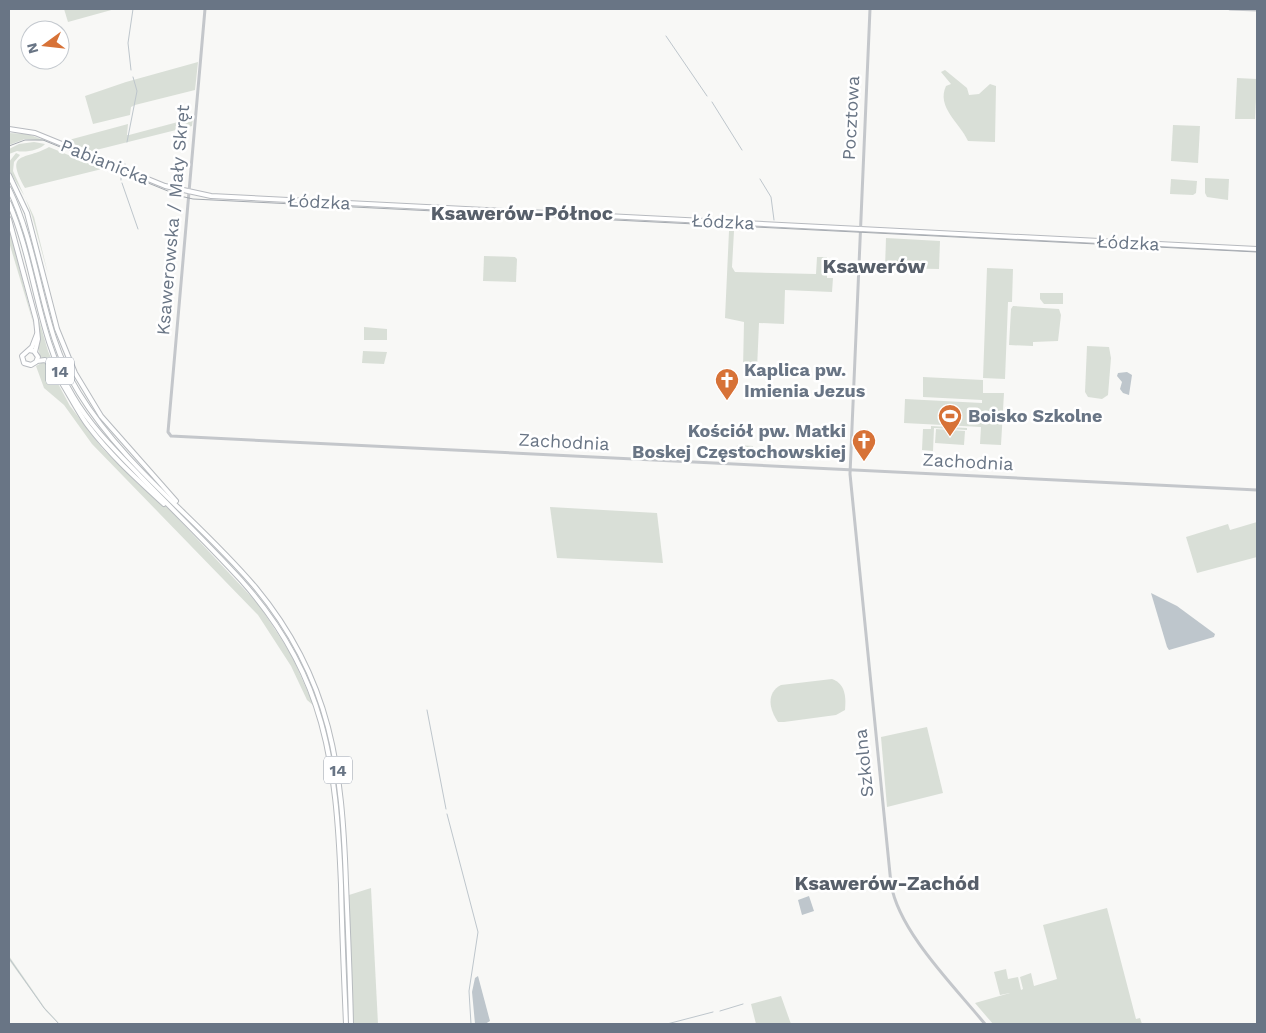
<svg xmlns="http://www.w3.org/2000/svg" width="1266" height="1033" viewBox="0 0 1266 1033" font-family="'Work Sans',sans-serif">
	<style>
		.green { fill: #d9dfd7 }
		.water { fill: #bec6cc }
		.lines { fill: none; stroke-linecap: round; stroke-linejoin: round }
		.stream { stroke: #bec6cc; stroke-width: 1 }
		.secondary-casing { stroke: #b7babf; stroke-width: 6 }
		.primary-casing { stroke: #b7bbbf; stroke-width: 6 }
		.tertiary { stroke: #c4c7cb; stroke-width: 3 }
		.secondary { stroke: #fff; stroke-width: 4 }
		.primary { stroke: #fff; stroke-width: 4 }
		.tram { stroke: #a5aab0; stroke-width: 1 }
		.labels { text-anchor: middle; stroke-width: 5; stroke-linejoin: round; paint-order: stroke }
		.shield { fill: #fff; stroke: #969eaa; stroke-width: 1 }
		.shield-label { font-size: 16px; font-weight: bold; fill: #697585 }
		.street-label { font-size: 18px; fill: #697585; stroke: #fff }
		.poi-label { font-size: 18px; font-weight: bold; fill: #697585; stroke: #fff; text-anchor: start }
		.quarter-label { font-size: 20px; font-weight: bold; fill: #575f6a; stroke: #fff }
	</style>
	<rect width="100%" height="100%" fill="#f8f8f6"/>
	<g class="green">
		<polygon points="64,9 115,9 68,22"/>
		<polygon points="198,62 195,90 135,105 131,107 130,115 93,124 85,96 126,82"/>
		<path d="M945,70l22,18 2,7 10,-1 11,-10 6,2 -1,56 -27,-1c-8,-18 -32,-34 -22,-55l5,-2 -10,-12z"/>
		<polygon points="1237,78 1257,79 1255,119 1235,119"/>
		<polygon points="193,118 192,126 92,151 65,141 128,124 127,135 129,135"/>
		<polygon points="1173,125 1200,126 1198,163 1171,161"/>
		<polygon points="9,133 28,134 46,141 25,139 9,145"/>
		<path d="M34,142l11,2c-5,6 -20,9 -28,7l-8,3v-5l10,-5z"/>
		<path d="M49,147l53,22 -77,19c-21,-38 0,-27 24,-41z"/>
		<polygon points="16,153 20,155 14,162 13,171 34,217 48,274 32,216 25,197 9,170 9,162"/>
		<polygon points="1205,178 1229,179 1228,200 1207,197 1205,193"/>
		<polygon points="1171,179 1197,181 1196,193 1193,195 1170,194"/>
		<polygon points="9,227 35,329 9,242"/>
		<polygon points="729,231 734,231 732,267 735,272 816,274 817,257 827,257 827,278 833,278 832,292 785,290 784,324 759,323 757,369 743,369 744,322 725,318"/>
		<polygon points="886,238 940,241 939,269 885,268"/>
		<polygon points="484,256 515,257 517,259 516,282 483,281"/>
		<polygon points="987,268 1013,269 1012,302 1008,302 1005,379 983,378"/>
		<polygon points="1040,293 1063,293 1063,304 1044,304 1040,299"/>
		<polygon points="1013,306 1059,309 1061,315 1058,341 1033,342 1033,346 1009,345 1011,309"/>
		<path d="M37,313l11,38 11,26 -12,-17 -7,-3c-3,-14 0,-28 -3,-44z"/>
		<polygon points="364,327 387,329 387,340 364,340"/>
		<polygon points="1087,346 1109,347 1111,358 1108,395 1102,399 1088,397 1085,392"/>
		<polygon points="363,351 387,352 384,364 362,363"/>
		<polygon points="43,362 48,365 70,406 102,448 138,484 169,509 259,605 291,654 314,706 307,700 291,666 258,615 92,444 64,405 44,388 36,366"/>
		<polygon points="923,377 983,380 983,393 1004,393 1001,445 980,444 981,427 904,423 905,399 982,403 982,400 923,397"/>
		<polygon points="931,426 967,428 967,430 934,428 933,451 922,450 923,429 931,429"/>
		<polygon points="936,429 965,431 964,445 935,443"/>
		<polygon points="737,445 753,446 752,458 736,459"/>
		<polygon points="550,507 657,513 663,563 557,558"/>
		<polygon points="1257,522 1257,557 1197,573 1186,537 1228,524 1230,530"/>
		<path d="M832,679c14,5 14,19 13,31l-9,5 -52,7h-6c-9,-13 -12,-29 3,-37z"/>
		<polygon points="927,727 943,793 887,807 881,737"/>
		<polygon points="340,823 342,824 350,1024 347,1024"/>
		<polygon points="371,888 378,1024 353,1024 349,895"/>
		<polygon points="1107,908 1136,1019 1140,1018 1142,1024 993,1024 975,1003 1010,993 1000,995 994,972 1006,969 1008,979 1018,977 1021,990 1023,989 1020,977 1031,973 1034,986 1057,979 1043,925"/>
		<polygon points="9,956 45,1008 60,1024 46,1011 9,960"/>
		<polygon points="781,996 791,1024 756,1024 751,1004"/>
	</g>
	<g class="water">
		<polygon points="1127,372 1132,375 1129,395 1123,393 1120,389 1122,382 1117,376 1118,373"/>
		<polygon points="1151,593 1177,606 1215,634 1214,637 1169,650 1167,647"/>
		<polygon points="809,896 814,911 802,915 798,900"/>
		<polygon points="478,976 490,1021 485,1024 475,1024 472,992 475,978"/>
	</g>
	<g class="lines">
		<g class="stream">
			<polyline points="666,36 707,96"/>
			<polyline points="131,70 128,43 133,9"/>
			<polyline points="712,102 742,150"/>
			<polyline points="127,142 137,91 133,77"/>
			<polyline points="125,166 125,164"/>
			<polyline points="760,179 771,197 774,220"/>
			<polyline points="121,180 121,176"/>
			<polyline points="122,183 138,229"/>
			<polyline points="427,710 446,809"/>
			<polyline points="447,814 478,932 469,991 471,1024"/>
			<polyline points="9,958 44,1008 59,1024"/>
			<polyline points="720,1011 743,1004"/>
			<polyline points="667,1024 713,1012"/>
		</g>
		<g class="secondary-casing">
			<g id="secondary">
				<polyline points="9,129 35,133 165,186 211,196 1257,249"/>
				<polyline points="9,219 36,320 38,339 35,352"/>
				<polyline points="29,350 34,351 38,357 36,362 31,365 24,363 22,356 32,347 37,334"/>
			</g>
		</g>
		<g class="primary-casing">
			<g id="primary">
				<polyline points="9,175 27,213 57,329 75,373 101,416 176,501"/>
				<path d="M9,189c32,65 31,142 70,204 46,75 121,128 177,195 76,92 86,181 90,295 2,47 4,94 5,141"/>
				<path d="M9,203c27,62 28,134 64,193 18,31 43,55 68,81 33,34 68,68 100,103 85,95 95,183 100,305 1,47 3,93 5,139"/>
				<path d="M37,361l8,-1c11,7 32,53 44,67 22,29 49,53 75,77"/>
			</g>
		</g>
		<g class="tertiary">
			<polyline points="205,9 168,432 171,436 1257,490"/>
			<path d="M870,9l-20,465 41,410c8,48 63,102 94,140"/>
			<polyline points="1230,9 1257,10"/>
		</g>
		<use href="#secondary" class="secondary"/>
		<use href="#primary" class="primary"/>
		<polyline class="tram" points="9,146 25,140 43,140 180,196 193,199 1257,252"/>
	</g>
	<defs>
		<g id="church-pin" transform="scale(1.25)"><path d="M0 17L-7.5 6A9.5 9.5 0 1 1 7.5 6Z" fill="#d77237" stroke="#fff"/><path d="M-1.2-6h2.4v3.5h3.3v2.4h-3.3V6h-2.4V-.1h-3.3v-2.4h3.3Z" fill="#fff"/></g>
		<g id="stadium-pin" transform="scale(1.25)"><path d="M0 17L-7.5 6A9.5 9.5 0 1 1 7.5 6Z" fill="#d77237" stroke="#fff"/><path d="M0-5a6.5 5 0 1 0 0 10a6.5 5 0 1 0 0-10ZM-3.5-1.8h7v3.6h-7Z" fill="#fff"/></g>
	</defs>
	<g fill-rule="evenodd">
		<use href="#church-pin" x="727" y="380"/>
		<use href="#stadium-pin" x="950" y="416"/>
		<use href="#church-pin" x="864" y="441"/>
	</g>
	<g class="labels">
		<g class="shield">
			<rect x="46" y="357.5" width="28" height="27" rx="4"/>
			<rect x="324" y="756.5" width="28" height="27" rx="4"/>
		</g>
		<g class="shield-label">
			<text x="60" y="377">14</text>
			<text x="338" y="776">14</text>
		</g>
		<g class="street-label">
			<text transform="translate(851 118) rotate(-87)" y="6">Pocztowa</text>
			<text transform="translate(105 162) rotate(22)" y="6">Pabianicka</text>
			<text transform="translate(319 202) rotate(3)" y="6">Łódzka</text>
			<text transform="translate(173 220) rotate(-85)" y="6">Ksawerowska / Mały Skręt</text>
			<text transform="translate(723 222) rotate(3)" y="6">Łódzka</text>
			<text transform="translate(1128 243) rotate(3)" y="6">Łódzka</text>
			<text transform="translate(564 442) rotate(3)" y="6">Zachodnia</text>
			<text transform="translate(968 462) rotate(3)" y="6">Zachodnia</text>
			<text transform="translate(864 763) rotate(-96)" y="6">Szkolna</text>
		</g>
		<g class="poi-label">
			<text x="744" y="376">Kaplica pw.<tspan x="744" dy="21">Imienia Jezus</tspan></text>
			<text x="968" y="422">Boisko Szkolne</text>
			<text x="846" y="437" text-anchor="end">Kościół pw. Matki<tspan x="846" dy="21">Boskej Częstochowskiej</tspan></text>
		</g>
		<g class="quarter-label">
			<text x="522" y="220">Ksawerów-Północ</text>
			<text x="874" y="273">Ksawerów</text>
			<text x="887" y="890">Ksawerów-Zachód</text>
		</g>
	</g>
	<rect width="1266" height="1033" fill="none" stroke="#697585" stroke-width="20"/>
	<g transform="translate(45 45) rotate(255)"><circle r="24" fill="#ffffff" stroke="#c3c8ce"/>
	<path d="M0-4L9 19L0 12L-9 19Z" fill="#d77237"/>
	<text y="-8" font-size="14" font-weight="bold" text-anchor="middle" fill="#697585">N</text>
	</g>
</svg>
